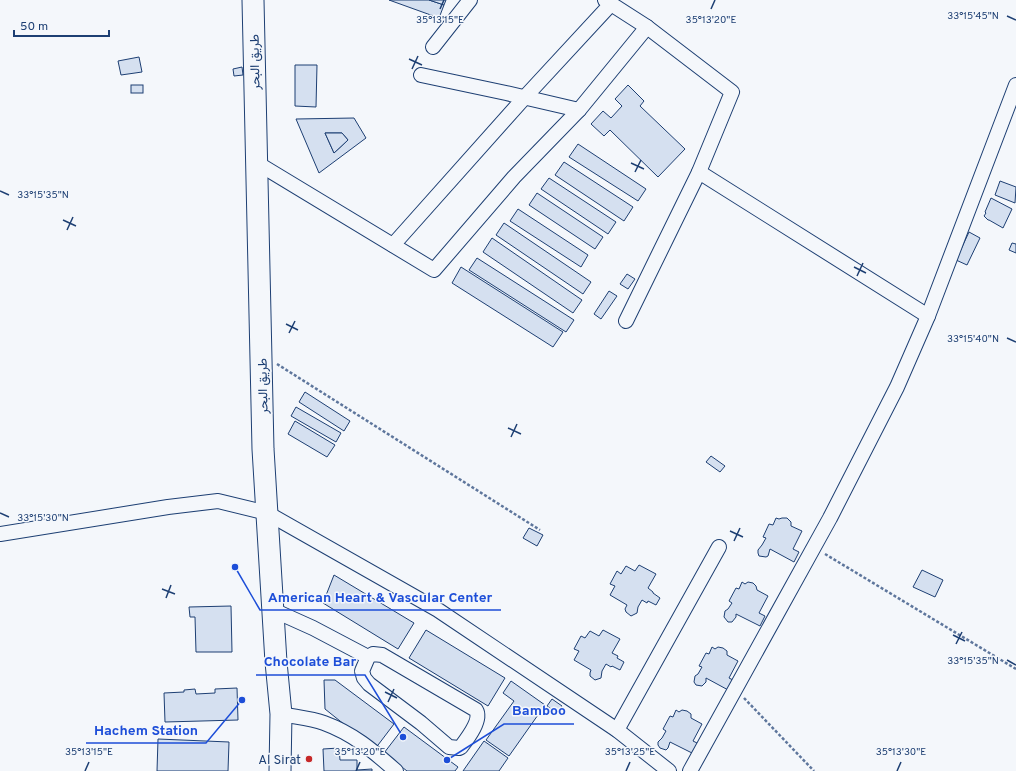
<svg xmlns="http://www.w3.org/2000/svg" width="1016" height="771" viewBox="0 0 1016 771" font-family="Overpass,Vazirmatn,sans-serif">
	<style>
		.building { fill: #d5e0f0; stroke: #1d3f73; fill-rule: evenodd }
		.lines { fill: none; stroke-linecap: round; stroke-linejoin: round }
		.minor-casing { stroke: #1d3f73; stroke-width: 16 }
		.highway-casing { stroke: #1d3f73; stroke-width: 23 }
		.path { stroke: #5e769c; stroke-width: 2.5; stroke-dasharray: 3 2; stroke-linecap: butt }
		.minor { stroke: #f4f7fb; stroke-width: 14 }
		.highway { stroke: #f4f7fb; stroke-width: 21 }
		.ticks { fill: none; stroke: #1d3f73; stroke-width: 1.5 }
		.poi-dot { fill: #c62828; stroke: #f4f7fb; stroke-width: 1.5 }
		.labels { text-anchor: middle; stroke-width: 3; stroke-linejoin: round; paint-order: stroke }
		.street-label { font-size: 13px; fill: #1d3f73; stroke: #f4f7fb }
		.poi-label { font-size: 13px; fill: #1d3f73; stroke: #f4f7fb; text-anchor: end }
		.ticks-label { font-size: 10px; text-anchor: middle; fill: #1d3f73; stroke: #f4f7fb; stroke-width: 3; stroke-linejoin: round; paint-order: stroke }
		.leader { fill: none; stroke: #1d4ed8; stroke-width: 1.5 }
		.callout-dot { fill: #1d4ed8; stroke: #f4f7fb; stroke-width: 1.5 }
		.callout-label { font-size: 14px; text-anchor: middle; font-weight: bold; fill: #1d4ed8; stroke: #f4f7fb; stroke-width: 3; stroke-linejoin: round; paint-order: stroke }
	</style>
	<rect width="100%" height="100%" fill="#f4f7fb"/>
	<g class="building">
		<polygon points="389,0 429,0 444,5 439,18"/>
		<polygon points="429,0 446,0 444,5"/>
		<polygon points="139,57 142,72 121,75 118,61"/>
		<polygon points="295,65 317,65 316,107 295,106"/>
		<polygon points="242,67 243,75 234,76 233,69"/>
		<rect x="131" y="85" width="12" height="8"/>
		<polygon points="628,85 644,101 640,106 685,149 658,177 610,130 604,136 591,124 603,111 611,118 622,106 615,99"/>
		<path d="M354,118l12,20 -47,35 -23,-54zM325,133h17l6,7 -14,13z"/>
		<polygon points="325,133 342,133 348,140 334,153"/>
		<polygon points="578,144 646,189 638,201 569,157"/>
		<polygon points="564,162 633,207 624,221 555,175"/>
		<polygon points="549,178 616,222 608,234 541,189"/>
		<polygon points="1000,181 1016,187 1015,203 995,195"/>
		<polygon points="537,193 603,237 595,249 529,205"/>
		<polygon points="991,198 1012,209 1003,228 989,220 988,220 984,216 986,213 985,212"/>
		<polygon points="518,209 588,255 581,267 510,221"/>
		<polygon points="504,223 591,282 583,294 496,235"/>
		<polygon points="969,232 980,238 967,265 956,260"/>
		<polygon points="492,238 582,300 573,313 483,252"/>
		<polygon points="1012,243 1016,244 1016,253 1009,250"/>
		<polygon points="477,258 574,320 566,332 469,270"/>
		<polygon points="461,267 563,332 553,347 452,283"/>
		<polygon points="627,274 635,279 628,289 620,284"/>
		<polygon points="609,291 617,296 601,319 594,314"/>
		<polygon points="305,392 350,421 344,431 299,402"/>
		<polygon points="296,407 341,433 336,442 291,416"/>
		<polygon points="295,421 335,445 327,457 288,434"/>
		<polygon points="711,456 725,466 720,472 706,462"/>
		<polygon points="776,518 779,519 782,518 787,518 791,522 791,526 802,531 793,549 799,552 794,562 770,549 768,556 766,557 759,556 758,553 758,550 762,545 766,538 763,537 769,524 773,525"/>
		<polygon points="529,528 543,535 537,546 523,538"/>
		<polygon points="639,565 656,574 648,588 653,592 653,593 660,598 656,605 648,601 647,603 642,600 638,607 637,613 631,616 626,612 625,609 627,605 610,595 615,586 610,584 617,571 621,574 626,566 635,571"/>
		<polygon points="922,570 943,580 935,597 913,587"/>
		<polygon points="334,575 414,623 398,649 323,603"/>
		<polygon points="742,582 745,584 748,582 753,583 756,586 757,590 768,596 759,613 765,616 760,626 736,614 736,617 732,622 728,622 724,617 725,611 728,609 732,603 729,601 736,588 739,589"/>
		<polygon points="231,606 232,652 196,652 195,617 190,617 189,607"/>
		<polygon points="426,630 505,678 488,706 409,658"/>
		<polygon points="603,630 620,639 612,653 618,656 617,658 624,662 620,670 612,666 611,667 606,664 602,671 601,678 595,680 590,676 590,673 591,670 574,660 579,651 574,649 581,636 585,638 590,631 599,636"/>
		<polygon points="712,647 715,649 718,647 723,648 727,651 727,655 738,661 729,678 735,681 730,691 706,678 706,682 702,686 696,685 694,682 695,676 698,674 702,667 699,666 706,653 709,654"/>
		<polygon points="324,680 335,680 394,724 375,749 325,709"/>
		<polygon points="511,681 545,705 509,756 486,740 514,701 503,693"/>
		<polygon points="237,688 238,720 165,722 164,693 184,692 184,690 195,689 196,694 215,693 215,689"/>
		<polygon points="552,699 562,706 557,713 547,706"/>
		<polygon points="676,710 679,712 682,710 687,711 691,714 691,718 702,724 693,741 699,744 694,754 670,742 668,748 666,750 660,748 658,745 658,742 662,738 666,731 663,729 670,716 673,717"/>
		<polygon points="404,727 458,767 455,771 407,771 384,753"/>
		<polygon points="158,739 229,742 228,771 157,771"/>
		<polygon points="484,741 508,758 499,771 463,771"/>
		<polygon points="339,748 340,760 357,760 357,770 372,769 372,771 324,771 323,749"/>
	</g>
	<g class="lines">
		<g class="minor-casing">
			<g id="minor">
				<polyline points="605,0 647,27 732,92 699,172 626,321"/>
				<polyline points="433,47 470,0"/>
				<polyline points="421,75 506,93 579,110"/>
				<polyline points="257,163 434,270 514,177 579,110 647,27"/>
				<polyline points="699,172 928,316"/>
				<polyline points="393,245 525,97 611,4"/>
				<polyline points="0,534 168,507 218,501 267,513 438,610 617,730 669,771"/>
				<polyline points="273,610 313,628 368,657"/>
				<path d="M373,654l9,1 94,55c6,10 -9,29 -15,37l-2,1 -10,-1 -28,-24 -52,-39 -5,-6 -2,-7 6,-14z"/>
				<path d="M281,714c14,3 30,4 43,9 30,11 49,28 72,48"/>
				<polyline points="617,730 719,547"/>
				<polyline points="690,771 830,518 897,387 928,316 1016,85"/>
			</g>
		</g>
		<g class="highway-casing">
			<polyline id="highway" points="253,0 263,449 276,662 281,714 280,771"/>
		</g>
		<g class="path">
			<polyline points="277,364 540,530"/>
			<polyline points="825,554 1016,669"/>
			<polyline points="744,698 814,771"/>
		</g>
		<use href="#minor" class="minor"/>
		<use href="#highway" class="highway"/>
	</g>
	<path class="ticks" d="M440,9l4,-9M711,9l4,-9M1007,16l9,4M409,59l13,6M412,69l6,-13M631,163l13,6M635,172l6,-12M0,191l9,4M63,220l13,6M67,230l6,-13M854,267l12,6M857,276l6,-13M286,324l12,6M289,333l6,-12M1007,338l9,4M508,428l13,6M511,437l6,-13M0,513l9,4M730,531l13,6M734,541l6,-13M162,589l13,5M166,598l5,-13M953,635l12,6M956,644l6,-12M1007,660l9,5M385,692l12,6M388,702l6,-13M85,771l4,-9M356,771l4,-9M626,771l4,-9M897,771l4,-9"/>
	<circle class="poi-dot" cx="309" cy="759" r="4"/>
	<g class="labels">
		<g class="street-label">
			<text transform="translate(254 62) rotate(-91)" y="5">طريق البحر</text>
			<text transform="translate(262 386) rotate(-91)" y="5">طريق البحر</text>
		</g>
		<g class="poi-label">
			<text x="301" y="764">Al Sirat</text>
		</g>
	</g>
	<g class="ticks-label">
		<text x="973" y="19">33°15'45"N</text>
		<text x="440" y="23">35°13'15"E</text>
		<text x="711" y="23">35°13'20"E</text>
		<text x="43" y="198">33°15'35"N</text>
		<text x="973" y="342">33°15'40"N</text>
		<text x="43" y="521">33°15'30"N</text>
		<text x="973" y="664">33°15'35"N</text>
		<text x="360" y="755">35°13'20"E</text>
		<text x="630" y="755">35°13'25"E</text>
		<text x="901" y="755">35°13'30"E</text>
		<text x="89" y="755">35°13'15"E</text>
	</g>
	<path class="leader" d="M235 567L260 610H501M403 737L365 675H256M447 760L504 724H574M242 700L206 743H86"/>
	<g class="callout-dot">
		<circle cx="235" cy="567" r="4"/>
		<circle cx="403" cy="737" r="4"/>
		<circle cx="447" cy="760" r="4"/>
		<circle cx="242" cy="700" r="4"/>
	</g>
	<g class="callout-label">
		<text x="380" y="602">American Heart &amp; Vascular Center</text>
		<text x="310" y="666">Chocolate Bar</text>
		<text x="539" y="715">Bamboo</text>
		<text x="146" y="735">Hachem Station</text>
	</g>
	<path d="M14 30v6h95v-6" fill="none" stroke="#1d3f73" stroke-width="2"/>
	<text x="20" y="30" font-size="12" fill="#1d3f73" stroke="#f4f7fb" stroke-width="3" paint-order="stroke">50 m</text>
</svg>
